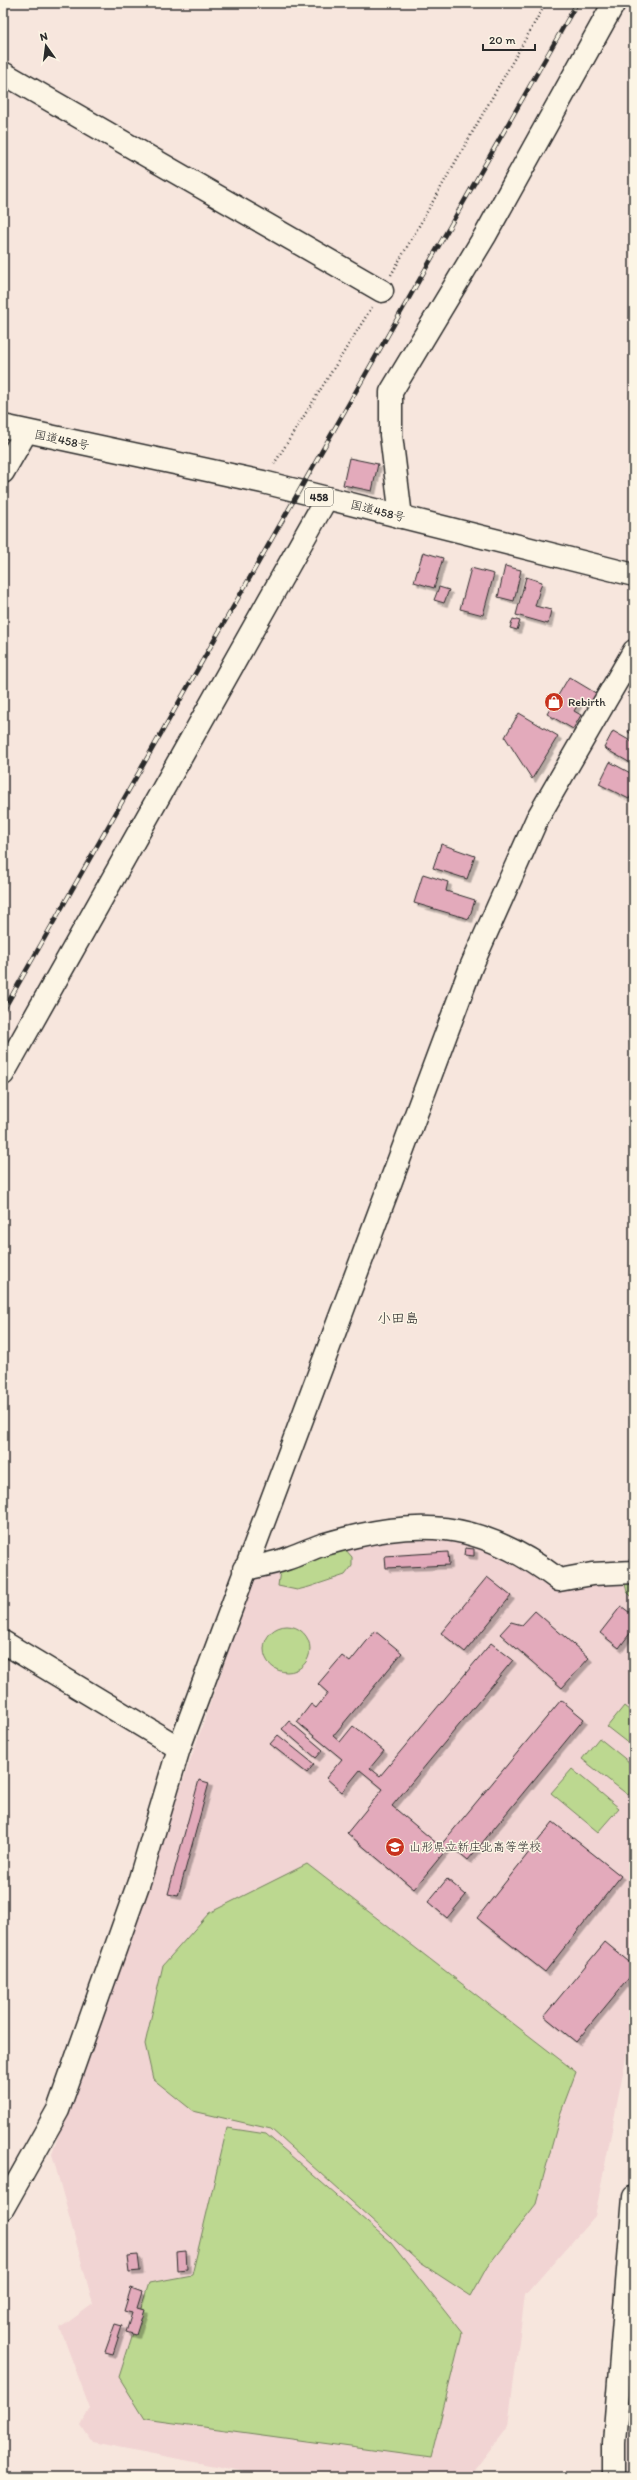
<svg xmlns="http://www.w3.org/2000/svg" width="637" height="2480" viewBox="0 0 637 2480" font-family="Itim,'Klee One',sans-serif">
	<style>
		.built { fill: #f1d4d3 }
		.green { fill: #bcd890; stroke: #74825e }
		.building { fill: #e3aabb; stroke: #2b2b2b; filter: url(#shadow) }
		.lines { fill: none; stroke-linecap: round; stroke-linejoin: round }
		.minor-casing { stroke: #2b2b2b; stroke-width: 25 }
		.highway-casing { stroke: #2b2b2b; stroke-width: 25 }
		.path { stroke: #2b2b2b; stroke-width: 2.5; stroke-dasharray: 1 3; stroke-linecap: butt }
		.minor { stroke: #fcf5e5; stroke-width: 22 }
		.highway { stroke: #fcf5e5; stroke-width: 22 }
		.rail-casing { stroke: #2b2b2b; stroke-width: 4.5 }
		.rail { stroke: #fcf5e5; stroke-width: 3; stroke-dasharray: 9; stroke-linecap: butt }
		.labels { text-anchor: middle; stroke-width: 3; stroke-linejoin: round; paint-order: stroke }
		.shield { fill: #fcf5e5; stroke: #6a6863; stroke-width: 1 }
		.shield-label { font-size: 11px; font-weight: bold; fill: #2b2b2b }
		.street-label { font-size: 12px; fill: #2b2b2b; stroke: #fcf5e5 }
		.poi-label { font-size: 12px; fill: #2b2b2b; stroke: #fcf5e5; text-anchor: start }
		.quarter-label { font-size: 14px; fill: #2b2b2b; stroke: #fcf5e5 }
	</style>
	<defs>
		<filter id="shadow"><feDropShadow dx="3.5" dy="3.5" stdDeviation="0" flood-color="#0004"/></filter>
	</defs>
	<rect width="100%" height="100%" fill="#f7e6dd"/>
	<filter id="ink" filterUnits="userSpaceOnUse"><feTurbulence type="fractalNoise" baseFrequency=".025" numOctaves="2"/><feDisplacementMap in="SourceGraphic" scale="8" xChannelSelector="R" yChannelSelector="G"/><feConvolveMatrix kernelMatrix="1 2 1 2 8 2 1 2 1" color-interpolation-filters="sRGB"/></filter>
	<g filter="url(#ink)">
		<polygon class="built" points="460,1534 536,1567 634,1578 634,2017 595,2216 525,2295 508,2426 469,2477 271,2477 92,2442 81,2425 90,2408 60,2328 93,2304 52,2154 257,1570 335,1545"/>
		<g class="green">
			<polygon points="345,1549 352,1557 352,1566 345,1575 309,1587 297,1590 278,1586 280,1570"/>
			<polygon points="624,1580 634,1581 634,1599 627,1592"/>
			<circle cx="287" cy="1649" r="23"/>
			<polygon points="624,1706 634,1714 634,1748 607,1727"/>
			<polygon points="599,1738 634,1766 634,1788 628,1795 582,1759"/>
			<polygon points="572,1769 619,1808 598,1832 551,1793"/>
			<polygon points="307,1864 576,2072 561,2112 536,2204 487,2267 471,2296 419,2262 271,2129 193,2111 153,2079 145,2044 163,1965 209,1913"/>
			<polygon points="227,2128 266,2134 391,2243 462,2333 431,2458 145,2419 119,2377 149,2283 192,2275"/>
		</g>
		<g class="building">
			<polygon points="349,458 378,464 372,491 343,485"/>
			<polygon points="423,552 443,558 434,588 414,582"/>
			<polygon points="505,566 521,570 514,601 498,597"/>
			<polygon points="471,568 494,574 483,615 460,609"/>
			<polygon points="526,577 542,582 535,606 551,610 548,624 516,615"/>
			<polygon points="439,587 449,590 444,603 434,600"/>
			<polygon points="513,619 520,621 517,630 510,628"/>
			<polygon points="569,677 599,695 591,708 580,701 574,711 581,715 573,729 547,714"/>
			<polygon points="519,713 558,736 532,779 505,737"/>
			<polygon points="634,722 634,735 628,732"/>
			<polygon points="613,731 634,743 634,765 604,748"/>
			<polygon points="610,762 634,775 634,790 629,799 599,784"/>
			<polygon points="441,844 475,856 467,879 433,868"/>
			<polygon points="423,874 448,882 446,891 475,900 469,919 414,903"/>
			<polygon points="465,1548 474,1549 474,1556 464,1555"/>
			<polygon points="448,1552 449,1565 386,1568 385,1556"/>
			<polygon points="487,1577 511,1596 465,1652 441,1633"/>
			<polygon points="621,1606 634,1616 634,1628 619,1648 600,1633"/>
			<polygon points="535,1611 589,1658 562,1688 500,1634 511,1622 522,1625"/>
			<polygon points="375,1631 402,1653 333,1736 340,1742 353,1726 384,1751 370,1768 380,1776 491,1643 513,1660 392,1806 440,1846 561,1700 584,1719 468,1860 450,1845 414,1889 347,1833 383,1789 360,1770 342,1792 326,1778 342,1759 297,1722 311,1704 316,1708 328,1693 318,1684 342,1656 350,1662"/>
			<polygon points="289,1721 323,1750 316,1758 282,1729"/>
			<polygon points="278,1735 314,1764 307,1773 270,1744"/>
			<polygon points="199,1780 209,1783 178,1896 168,1894"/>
			<polygon points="553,1822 621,1876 545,1972 477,1918"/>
			<polygon points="447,1879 466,1895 447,1918 428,1902"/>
			<polygon points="605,1942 634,1966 634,1972 576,2042 544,2016"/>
			<polygon points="186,2251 187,2269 177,2270 176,2252"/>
			<polygon points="138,2255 140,2271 129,2272 127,2256"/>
			<polygon points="131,2288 142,2292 137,2308 144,2310 136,2335 126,2332 132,2313 124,2311"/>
			<polygon points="115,2324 122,2326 113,2354 105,2352"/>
		</g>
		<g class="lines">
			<g class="minor-casing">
				<g id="minor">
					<polyline points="3,73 382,291"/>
					<polyline points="3,472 26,432"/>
					<polyline points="401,517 391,435 391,392 486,234 614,3"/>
					<polyline points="3,1074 326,499"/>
					<path d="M244,1569c14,-3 28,-5 42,-10 12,-4 24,-10 36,-14 95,-28 157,-26 237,35l33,-6 42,-2"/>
					<polyline points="3,1642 179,1748"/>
					<polyline points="3,2208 58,2110 139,1882 179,1748 471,967 537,819 634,651"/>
					<polyline points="614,2477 614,2443 634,2197"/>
				</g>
			</g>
			<g class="highway-casing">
				<polyline id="highway" points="3,426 263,482 634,575"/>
			</g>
			<g class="path">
				<polyline points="391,275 546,3"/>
				<polyline points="274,464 372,307"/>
			</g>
			<use href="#minor" class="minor"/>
			<use href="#highway" class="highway"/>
			<g class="rail-casing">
				<polyline id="rail" points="3,1011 577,3"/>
			</g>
			<use href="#rail" class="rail"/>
		</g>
	</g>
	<defs>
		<g id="shop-disc" transform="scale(1)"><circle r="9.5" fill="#c8321e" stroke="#fcf5e5"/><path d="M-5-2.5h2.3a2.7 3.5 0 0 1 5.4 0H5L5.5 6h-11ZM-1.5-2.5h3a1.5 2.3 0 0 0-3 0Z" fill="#fff"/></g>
		<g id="school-disc" transform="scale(1)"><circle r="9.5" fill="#c8321e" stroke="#fcf5e5"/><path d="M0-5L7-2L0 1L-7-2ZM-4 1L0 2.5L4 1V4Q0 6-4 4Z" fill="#fff"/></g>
	</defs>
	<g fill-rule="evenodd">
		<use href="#shop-disc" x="554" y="702"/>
		<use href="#school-disc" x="395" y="1847"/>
	</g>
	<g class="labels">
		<rect class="shield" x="305" y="488" width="28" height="18" rx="3"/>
		<g class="shield-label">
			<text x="319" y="501">458</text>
		</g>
		<g class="street-label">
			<text transform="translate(62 440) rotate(12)" y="4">国道458号</text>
			<text transform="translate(378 511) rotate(14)" y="4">国道458号</text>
		</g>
		<g class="poi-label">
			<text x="568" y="706">Rebirth</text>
			<text x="409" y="1851">山形県立新庄北高等学校</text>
		</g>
		<g class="quarter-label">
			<text x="398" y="1323">小田島</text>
		</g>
	</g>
	<rect width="637" height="2480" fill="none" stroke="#fcf5e5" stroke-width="16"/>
	<rect x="8" y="8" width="621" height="2464" fill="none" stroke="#2b2b2b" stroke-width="1.5" filter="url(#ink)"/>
	<g transform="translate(46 46) rotate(346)" stroke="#fcf5e5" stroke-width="3" paint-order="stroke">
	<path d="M0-3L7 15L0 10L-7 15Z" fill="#2b2b2b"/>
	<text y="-6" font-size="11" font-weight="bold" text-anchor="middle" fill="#2b2b2b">N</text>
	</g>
	<path d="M483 44v6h52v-6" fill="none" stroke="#2b2b2b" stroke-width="2"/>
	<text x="489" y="44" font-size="12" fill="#2b2b2b" stroke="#fcf5e5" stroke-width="3" paint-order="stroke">20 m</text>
</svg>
